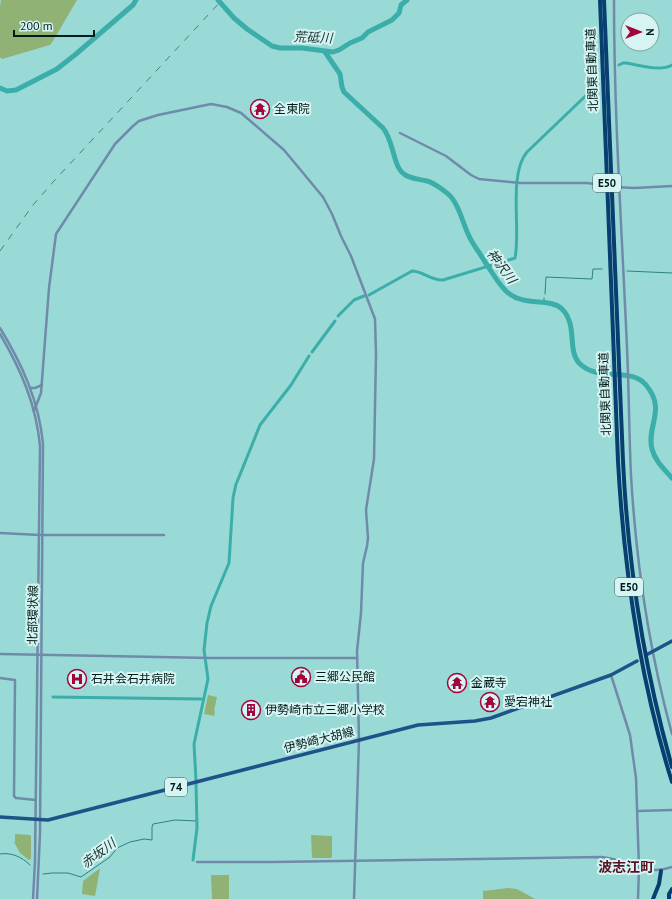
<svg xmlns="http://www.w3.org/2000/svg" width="672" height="899" viewBox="0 0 672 899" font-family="'PT Sans','Noto Sans JP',sans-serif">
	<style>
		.green { fill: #90b275 }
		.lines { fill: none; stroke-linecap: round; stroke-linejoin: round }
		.stream { stroke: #2b827f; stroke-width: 1 }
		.canal { stroke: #3caeaa; stroke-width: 3 }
		.river { stroke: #3caeaa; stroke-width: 5 }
		.tertiary { stroke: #708baa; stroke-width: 2.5 }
		.primary { stroke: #1d5389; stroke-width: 3.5 }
		.motorway { stroke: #093f70; stroke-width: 4 }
		.rail { stroke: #507e7b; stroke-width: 1; stroke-dasharray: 7 7; stroke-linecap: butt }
		.labels { text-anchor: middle; stroke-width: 4; stroke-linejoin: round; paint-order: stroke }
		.shield { fill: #d5f4f2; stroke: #415d5c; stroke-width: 1 }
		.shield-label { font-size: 11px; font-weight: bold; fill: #021c1b }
		.street-label { font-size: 12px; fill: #021c1b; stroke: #d5f4f2 }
		.poi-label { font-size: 12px; fill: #021c1b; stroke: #d5f4f2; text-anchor: start }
		.water-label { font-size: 13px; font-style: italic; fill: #193231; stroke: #d5f4f2 }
		.quarter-label { font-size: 14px; font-weight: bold; fill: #561121; stroke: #d5f4f2 }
	</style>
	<rect width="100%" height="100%" fill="#9adad6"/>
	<g class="green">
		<polygon points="1,0 77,0 53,41 50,45 2,59 0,57 0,6"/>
		<polygon points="208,695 217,697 214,711 215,711 214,716 204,714"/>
		<polygon points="15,834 30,835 31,836 31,859 29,860 20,853 14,842 15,842"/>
		<polygon points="311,835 332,836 332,856 331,858 313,858 312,857"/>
		<polygon points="99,869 100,869 95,896 82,894 83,881"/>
		<polygon points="211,875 229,875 229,899 212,899"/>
		<polygon points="508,888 517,889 535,899 483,899 483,891"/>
	</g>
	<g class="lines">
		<g class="stream">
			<polyline points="627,271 672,273"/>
			<polyline points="545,294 546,277 592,279 593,269 602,269"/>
			<polyline points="544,303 544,298"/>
			<path d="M0,854c11,-2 22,3 30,11"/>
			<polyline points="43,874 52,873 68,873 81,877 110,857 117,848 130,842 144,839 152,840 152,827 153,824 175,820 197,821"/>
		</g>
		<g class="canal">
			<path d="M619,65l4,-2h3c12,2 35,9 46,2"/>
			<path d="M369,295l43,-24c11,0 19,10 31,9l72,-22c6,-27 -7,-84 12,-106l71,-68"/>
			<polyline points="338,316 354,300 364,296"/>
			<polyline points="312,352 335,321"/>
			<polyline points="237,482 260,425 291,385 309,356"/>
			<polyline points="53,697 201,699"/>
			<polyline points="196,780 194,744 208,679 204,650 207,623 211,606 229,563 233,498 236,484"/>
			<polyline points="193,860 197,828 196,783"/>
		</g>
		<g class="river">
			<polyline points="218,0 234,18 247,29 272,46 280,48 302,48 333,52 339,50 350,43 362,38 368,32 392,20 399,13 401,5 407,0"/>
			<path d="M325,52l15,22 2,13 2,5 39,36c11,13 10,39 21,46 6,5 15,5 23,7 6,1 21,12 25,17 8,10 11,26 17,38 4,9 11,17 16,26 7,10 12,20 21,29 18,17 44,6 56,18 16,16 5,41 17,54 20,20 51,3 67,22 21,25 0,41 6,64 3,12 12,20 20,29"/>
			<polyline points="0,88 7,91 16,90 57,69 76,54 133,5 136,0"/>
		</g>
		<g class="tertiary">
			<path d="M614,0c0,116 8,232 13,348 2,42 2,85 4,127 5,87 18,175 41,259"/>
			<polyline points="400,133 446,156 471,175 479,179 520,183 587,183 603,185"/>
			<polyline points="615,187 634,188 672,186"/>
			<path d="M0,328c22,36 39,73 43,116l-3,390 -3,65"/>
			<path d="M0,334c21,36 36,70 40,112l-5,415 -2,38"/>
			<polyline points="31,388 35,388 42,385"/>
			<polyline points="34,411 41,393 49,288 56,234 115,144 133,126 139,121 158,115 211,104 227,107 241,113 284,150 323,197 332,214 341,236 351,256 375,319 376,354 374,459 366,510 368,538 367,546 363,563 361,613 357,651 359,740 354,899"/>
			<polyline points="0,533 40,535 164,535"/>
			<polyline points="0,654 211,658 357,658"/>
			<polyline points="611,675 630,735 636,778 639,868 638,899"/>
			<polyline points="0,678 15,680 14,796 16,798 36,800"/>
			<polyline points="638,811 672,810"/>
			<path d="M197,862h76l328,-5c26,2 45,20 71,10"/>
		</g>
		<g class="primary">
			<polyline points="648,654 672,641"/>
			<polyline points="0,817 48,820 418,725 475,721 491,718 611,675 637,661"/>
		</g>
		<g class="motorway">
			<path d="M600,0l18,461c6,110 21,216 54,321"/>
			<path d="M604,0l19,461c5,106 20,203 49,306"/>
			<polyline points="653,899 659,884 661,871"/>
			<polyline points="669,899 669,894 672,889"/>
		</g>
		<polyline class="rail" points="0,251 33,205 54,181 222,0"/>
	</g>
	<defs>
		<g id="temple-ring" transform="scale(1)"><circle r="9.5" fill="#d5f4f2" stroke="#a2043c" stroke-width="1.5"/><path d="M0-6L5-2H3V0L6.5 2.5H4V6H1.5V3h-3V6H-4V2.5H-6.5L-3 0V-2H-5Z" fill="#a2043c"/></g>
		<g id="civic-ring" transform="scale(1)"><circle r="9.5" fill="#d5f4f2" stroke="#a2043c" stroke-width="1.5"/><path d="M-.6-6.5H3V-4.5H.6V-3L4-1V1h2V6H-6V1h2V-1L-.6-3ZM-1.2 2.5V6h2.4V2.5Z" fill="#a2043c"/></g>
		<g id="hospital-ring" transform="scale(1)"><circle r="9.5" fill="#d5f4f2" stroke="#a2043c" stroke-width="1.5"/><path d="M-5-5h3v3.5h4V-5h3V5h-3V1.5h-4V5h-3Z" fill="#a2043c"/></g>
		<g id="building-ring" transform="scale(1)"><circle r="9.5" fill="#d5f4f2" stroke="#a2043c" stroke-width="1.5"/><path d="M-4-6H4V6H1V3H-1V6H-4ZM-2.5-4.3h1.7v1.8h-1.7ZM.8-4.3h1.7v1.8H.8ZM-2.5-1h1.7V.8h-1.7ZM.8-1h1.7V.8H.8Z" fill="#a2043c"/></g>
	</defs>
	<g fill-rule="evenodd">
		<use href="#temple-ring" x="260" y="109"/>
		<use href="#civic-ring" x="301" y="677"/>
		<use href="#hospital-ring" x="77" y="679"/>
		<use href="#temple-ring" x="457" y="683"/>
		<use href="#temple-ring" x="490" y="702"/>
		<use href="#building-ring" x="251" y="710"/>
	</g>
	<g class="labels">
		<g class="shield">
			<rect x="593" y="174" width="28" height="18" rx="3"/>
			<rect x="615" y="578" width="28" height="18" rx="3"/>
			<rect x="165" y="778" width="22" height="18" rx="3"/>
		</g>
		<g class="shield-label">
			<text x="607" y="187">E50</text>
			<text x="629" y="591">E50</text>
			<text x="176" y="791">74</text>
		</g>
		<g class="street-label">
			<text transform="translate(592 70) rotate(-92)" y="4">北関東自動車道</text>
			<text transform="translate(605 394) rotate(-92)" y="4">北関東自動車道</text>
			<text transform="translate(33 615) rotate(-89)" y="4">北部環状線</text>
			<text transform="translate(319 740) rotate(-14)" y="4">伊勢崎大胡線</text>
		</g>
		<g class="poi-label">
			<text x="274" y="113">全東院</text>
			<text x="315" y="681">三郷公民館</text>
			<text x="91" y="683">石井会石井病院</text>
			<text x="471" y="687">金蔵寺</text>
			<text x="504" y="706">愛宕神社</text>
			<text x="265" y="714">伊勢崎市立三郷小学校</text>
		</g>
		<g class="water-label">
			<text transform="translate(313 37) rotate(2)" y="5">荒砥川</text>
			<text transform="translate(502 266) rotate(53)" y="5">神沢川</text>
			<text transform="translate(98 853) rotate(-37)" y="5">赤坂川</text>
		</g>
		<g class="quarter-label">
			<text x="626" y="872">波志江町</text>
		</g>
	</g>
	<g transform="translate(640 32) rotate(90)"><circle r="19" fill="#d5f4f2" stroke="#819e9c"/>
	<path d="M0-3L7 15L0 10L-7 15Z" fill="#a2043c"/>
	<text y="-6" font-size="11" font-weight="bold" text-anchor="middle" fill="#021c1b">N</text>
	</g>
	<path d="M14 30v6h80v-6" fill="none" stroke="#021c1b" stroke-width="2"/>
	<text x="20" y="30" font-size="12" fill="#021c1b" stroke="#d5f4f2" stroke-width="3" paint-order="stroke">200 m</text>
</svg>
